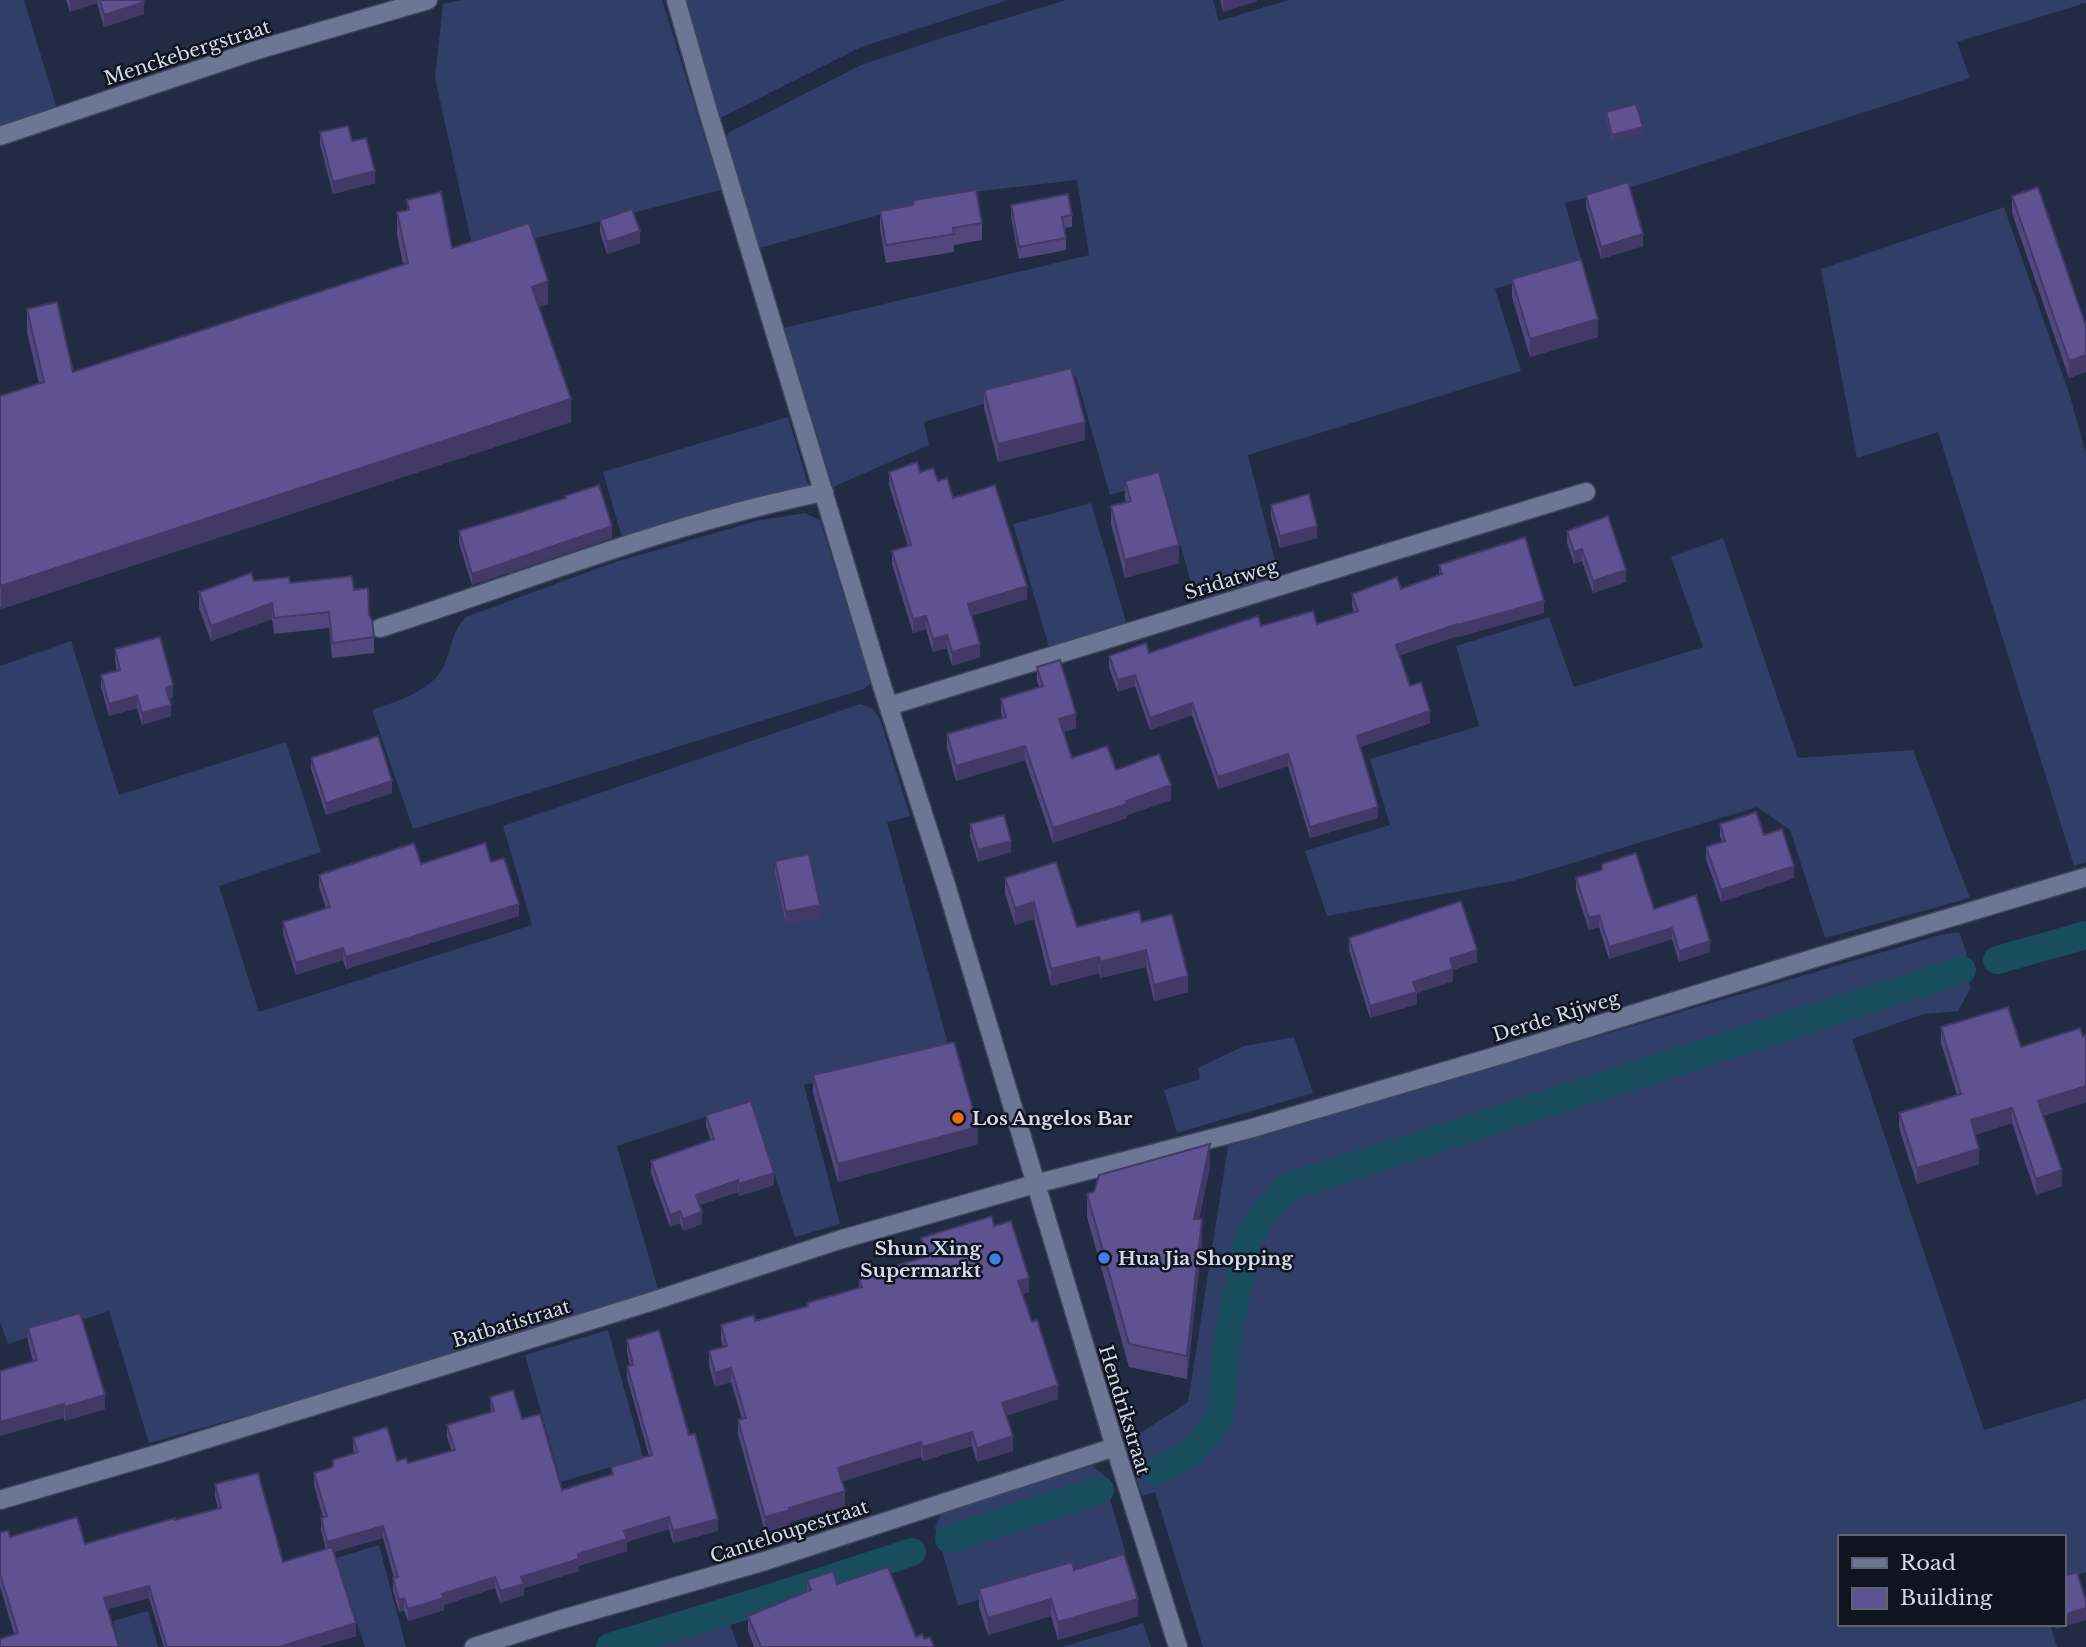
<svg xmlns="http://www.w3.org/2000/svg" width="2086" height="1647" viewBox="0 0 2086 1647" font-family="'Libre Baskerville',serif">
	<style>
		.grass { fill: #303e68 }
		.lines { fill: none; stroke-linecap: round; stroke-linejoin: round }
		.canal { stroke: #194d5e; stroke-width: 28 }
		.minor-casing { stroke: #3f465c; stroke-width: 21 }
		.minor { stroke: #6b7794; stroke-width: 18 }
		.wall { fill: #52477d }
		.shaded-wall { fill: #423966 }
		.building { fill: #5f5291; stroke: #423966; stroke-width: 2 }
		.food-dot { fill: #e8710a; stroke: #0f141f; stroke-width: 2.5 }
		.shop-dot { fill: #3f7fe0; stroke: #0f141f; stroke-width: 2.5 }
		.labels { text-anchor: middle; stroke-width: 5; stroke-linejoin: round; paint-order: stroke }
		.street-label { font-size: 19px; fill: #d3daeb; stroke: #0f141f }
		.poi-label { font-size: 19px; font-weight: bold; fill: #d3daeb; stroke: #0f141f; text-anchor: start }
	</style>
	<rect width="100%" height="100%" fill="#212b44"/>
	<g class="grass">
		<polygon points="0,0 24,0 58,112 0,128"/>
		<polygon points="461,0 662,0 721,190 474,254 435,78 443,4"/>
		<polygon points="684,0 1008,0 861,47 720,118"/>
		<polygon points="1066,0 1213,0 1219,21 1289,0 2086,0 2086,3 1957,42 1970,78 1635,186 1565,203 1581,260 1495,289 1521,371 1248,455 1279,576 1196,600 1162,480 1110,495 1076,376 924,422 929,445 833,487 784,328 1089,255 1077,180 955,194 759,248 726,141 728,133 861,65 948,36"/>
		<polygon points="2004,207 2069,393 2086,453 2086,862 2074,866 1938,432 1857,458 1821,269"/>
		<polygon points="788,417 810,491 623,541 603,472"/>
		<polygon points="1091,503 1127,625 1049,647 1013,524"/>
		<path d="M805,513l15,7 51,163 -7,6 -451,140 -41,-119c22,-7 60,-20 71,-42 9,-18 8,-37 23,-51l149,-55 145,-42z"/>
		<polygon points="1723,538 1798,758 1913,750 1970,898 1825,938 1790,830 1757,807 1513,881 1327,916 1305,851 1390,825 1370,759 1479,726 1456,646 1549,617 1574,687 1703,647 1671,557"/>
		<polygon points="71,641 119,795 286,742 321,852 219,886 259,1012 532,925 503,826 860,704 872,708 880,719 910,816 887,822 950,1051 804,1085 840,1224 795,1237 751,1102 617,1146 658,1289 376,1379 149,1443 109,1311 8,1344 0,1322 0,666"/>
		<polygon points="1959,932 1966,951 1970,989 1958,1011 1924,1014 1852,1039 1984,1430 2086,1399 2086,1572 2063,1579 2063,1537 1839,1537 1839,1624 2050,1624 2057,1647 1203,1647 1155,1492 1142,1496 1124,1437 1142,1432 1188,1402 1228,1146 1940,935"/>
		<polygon points="1294,1037 1313,1093 1177,1133 1164,1090 1200,1079 1198,1068 1244,1046"/>
		<polygon points="608,1330 643,1457 561,1482 525,1355"/>
		<polygon points="1092,1466 1103,1474 1126,1555 958,1606 935,1527 943,1511"/>
		<polygon points="379,1545 406,1647 365,1647 336,1558"/>
		<polygon points="148,1611 158,1647 120,1647 113,1621"/>
		<polygon points="726,1612 738,1647 610,1647"/>
		<polygon points="1143,1623 1151,1647 1062,1647"/>
	</g>
	<g class="lines">
		<g class="canal">
			<polyline points="1997,960 2086,935"/>
			<polyline points="1156,1472 1192,1452 1219,1420 1229,1330 1247,1242 1264,1212 1288,1187 1962,970"/>
			<polyline points="949,1539 1100,1490"/>
			<polyline points="610,1647 758,1602 912,1552"/>
		</g>
		<g class="minor-casing">
			<g id="minor">
				<polyline points="676,0 707,108 883,689 946,885 1115,1447 1178,1647"/>
				<polyline points="0,136 257,50 428,0"/>
				<path d="M380,628c147,-47 292,-106 444,-136"/>
				<polyline points="889,706 1586,492"/>
				<polyline points="0,1500 161,1453 650,1302 839,1240 1035,1184 1249,1129 1510,1052 1818,957 2086,877"/>
				<polyline points="474,1647 559,1620 765,1561 1115,1447"/>
			</g>
		</g>
		<use href="#minor" class="minor"/>
	</g>
	<g class="wall">
		<polygon points="66,0 143,0 144,14 104,27 97,3 70,12"/>
		<polygon points="1220,0 1257,0 1257,1 1223,12"/>
		<polygon points="1606,112 1643,133 1612,141 1606,118"/>
		<polygon points="320,132 375,183 333,194 320,144"/>
		<polygon points="1586,195 1643,246 1601,259 1586,207"/>
		<polygon points="2012,196 2086,326 2086,372 2069,378 2012,213"/>
		<polygon points="407,200 452,248 548,304 539,307 571,422 1,609 0,606 0,396 39,383 27,332 27,309 73,372 403,264 397,235 397,212 407,210"/>
		<polygon points="913,205 982,223 982,240 954,245 954,252 886,263 880,229 880,211"/>
		<polygon points="1011,205 1072,215 1072,227 1064,228 1066,238 1066,250 1019,259 1011,217"/>
		<polygon points="600,220 640,243 607,254 600,232"/>
		<polygon points="1512,279 1598,337 1530,357 1512,297"/>
		<polygon points="984,390 1085,440 998,462 984,408"/>
		<polygon points="889,472 920,472 938,481 953,498 1027,599 971,616 980,657 952,666 947,648 933,652 926,629 913,633 892,564 892,551 908,546 889,485"/>
		<polygon points="1125,481 1179,563 1125,578 1111,524 1111,506 1126,502 1125,498"/>
		<polygon points="565,496 612,538 472,585 459,543 459,531 565,498"/>
		<polygon points="1271,505 1317,538 1280,548 1271,517"/>
		<polygon points="1567,531 1626,582 1593,593 1582,561 1574,564 1567,543"/>
		<polygon points="1439,565 1544,613 1458,637 1458,636 1400,655 1410,686 1430,723 1360,747 1378,818 1310,838 1288,766 1218,789 1192,715 1150,730 1135,686 1118,692 1109,668 1109,656 1149,653 1261,626 1317,624 1354,612 1352,606 1352,594 1401,589 1439,575"/>
		<polygon points="290,583 354,590 369,615 374,637 374,653 332,658 329,628 274,634 272,619 211,641 199,608 199,592"/>
		<polygon points="115,649 173,697 169,699 171,716 142,725 137,708 109,716 101,687 101,675 117,671 115,661"/>
		<polygon points="1037,667 1076,728 1064,732 1072,758 1116,770 1171,800 1127,815 1127,818 1053,843 1025,760 956,781 947,748 947,734 1002,718 1001,713 1001,699 1039,687 1037,681"/>
		<polygon points="311,758 392,793 326,815 311,769"/>
		<polygon points="970,824 1011,852 978,862 970,836"/>
		<polygon points="1720,824 1794,878 1721,902 1706,859 1706,847 1722,842 1720,836"/>
		<polygon points="775,861 820,917 786,924 775,873"/>
		<polygon points="491,862 519,916 346,969 343,960 296,975 283,934 283,922 326,908 319,887 319,875 421,864"/>
		<polygon points="1602,870 1654,909 1710,952 1679,962 1672,939 1609,959 1599,927 1589,930 1576,890 1576,878"/>
		<polygon points="1005,878 1077,927 1142,922 1188,992 1154,1001 1146,967 1100,978 1099,973 1051,986 1034,919 1015,925 1005,894"/>
		<polygon points="1349,938 1477,962 1453,970 1453,981 1417,993 1417,1004 1370,1018 1349,950"/>
		<polygon points="1941,1027 2021,1047 2086,1102 2043,1116 2062,1186 2036,1195 2012,1123 1975,1135 1979,1164 1917,1184 1899,1128 1899,1113 1957,1095 1941,1043"/>
		<polygon points="813,1075 978,1144 838,1182 813,1093"/>
		<polygon points="706,1115 774,1185 739,1196 738,1192 700,1205 702,1224 683,1231 680,1223 670,1227 651,1173 651,1161 711,1141 706,1126"/>
		<polygon points="1210,1167 1199,1219 1202,1242 1187,1379 1129,1367 1087,1217 1087,1194"/>
		<polygon points="994,1226 1029,1292 1023,1294 1058,1399 1006,1416 1013,1451 977,1462 972,1446 923,1461 921,1457 842,1481 845,1506 790,1522 790,1525 765,1532 738,1434 738,1420 742,1419 731,1382 715,1387 709,1366 709,1351 723,1347 721,1339 721,1325 755,1321 807,1306 807,1303 859,1288 859,1278 923,1258 921,1252 921,1238"/>
		<polygon points="28,1328 105,1409 65,1421 33,1361 28,1342"/>
		<polygon points="627,1340 689,1435 718,1531 673,1543 669,1529 627,1542 627,1551 579,1566 579,1571 524,1588 524,1595 500,1603 495,1588 444,1605 444,1610 408,1621 404,1610 399,1612 393,1590 393,1578 394,1578 383,1538 334,1552 356,1636 319,1647 164,1647 149,1598 14,1634 0,1586 0,1533 10,1537 85,1544 218,1509 215,1496 215,1484 283,1562 326,1549 321,1530 321,1518 323,1517 314,1485 314,1473 333,1467 354,1453 353,1449 353,1438 397,1461 408,1463 452,1451 447,1437 447,1425 491,1412 490,1397 522,1419 562,1490 611,1475 611,1467 649,1456 627,1378 627,1366 630,1366 627,1352"/>
		<polygon points="1074,1570 1138,1616 1058,1640 1051,1616 988,1635 979,1607 979,1589"/>
		<polygon points="807,1580 837,1584 916,1637 924,1639 934,1647 754,1647 748,1631 748,1616 807,1591"/>
	</g>
	<g class="shaded-wall">
		<polygon points="70,0 97,0 97,3 70,12"/>
		<polygon points="1223,0 1257,0 1257,1 1223,12"/>
		<polygon points="144,2 144,14 104,27 104,15"/>
		<polygon points="1643,127 1643,133 1612,141 1612,135"/>
		<polygon points="375,171 375,183 333,194 333,182"/>
		<polygon points="640,231 640,243 607,254 607,242"/>
		<polygon points="1643,234 1643,246 1601,259 1601,247"/>
		<polygon points="548,281 548,304 532,310 532,287"/>
		<polygon points="1598,319 1598,337 1530,357 1530,339"/>
		<polygon points="2086,355 2086,372 2069,378 2069,361"/>
		<polygon points="571,399 571,422 1,609 1,586"/>
		<polygon points="1085,422 1085,440 998,462 998,444"/>
		<polygon points="612,526 612,538 472,585 472,574"/>
		<polygon points="1317,526 1317,538 1280,548 1280,536"/>
		<polygon points="1179,545 1179,563 1125,578 1125,560"/>
		<polygon points="1582,549 1582,561 1574,564 1574,552"/>
		<polygon points="1626,570 1626,582 1593,593 1593,581"/>
		<polygon points="1027,586 1027,599 968,617 968,604"/>
		<polygon points="1544,601 1544,613 1458,637 1458,625"/>
		<polygon points="272,603 272,619 211,641 211,626"/>
		<polygon points="926,616 926,629 913,633 913,619"/>
		<polygon points="1458,624 1458,636 1396,657 1396,645"/>
		<polygon points="947,635 947,648 933,652 933,639"/>
		<polygon points="980,644 980,657 952,666 952,652"/>
		<polygon points="1135,675 1135,686 1118,692 1118,680"/>
		<polygon points="173,685 173,697 166,699 166,688"/>
		<polygon points="137,696 137,708 109,716 109,704"/>
		<polygon points="1192,703 1192,715 1150,730 1150,718"/>
		<polygon points="171,705 171,716 142,725 142,713"/>
		<polygon points="1430,711 1430,723 1357,748 1357,736"/>
		<polygon points="1076,714 1076,728 1059,733 1059,719"/>
		<polygon points="1025,746 1025,760 956,781 956,766"/>
		<polygon points="1288,754 1288,766 1218,789 1218,777"/>
		<polygon points="392,781 392,793 326,815 326,803"/>
		<polygon points="1171,785 1171,800 1127,815 1127,818 1053,843 1053,828"/>
		<polygon points="1378,807 1378,818 1310,838 1310,827"/>
		<polygon points="1011,841 1011,852 978,862 978,850"/>
		<polygon points="1794,866 1794,878 1721,902 1721,890"/>
		<polygon points="1034,902 1034,919 1015,925 1015,908"/>
		<polygon points="519,904 519,916 346,969 346,957"/>
		<polygon points="820,905 820,917 786,924 786,912"/>
		<polygon points="1599,915 1599,927 1589,930 1589,918"/>
		<polygon points="1672,928 1672,939 1609,959 1609,947"/>
		<polygon points="1710,941 1710,952 1679,962 1679,951"/>
		<polygon points="343,948 343,960 296,975 296,963"/>
		<polygon points="1146,950 1146,967 1100,978 1100,962"/>
		<polygon points="1477,950 1477,962 1453,970 1453,981 1417,993 1417,1004 1370,1018 1370,1006 1413,982 1450,959"/>
		<polygon points="1099,957 1099,973 1051,986 1051,969"/>
		<polygon points="1188,976 1188,992 1154,1001 1154,985"/>
		<polygon points="2086,1086 2086,1102 2038,1117 2038,1101"/>
		<polygon points="2012,1108 2012,1123 1971,1136 1971,1120"/>
		<polygon points="978,1127 978,1144 838,1182 838,1164"/>
		<polygon points="1210,1144 1210,1167 1194,1242 1194,1219"/>
		<polygon points="1979,1149 1979,1164 1917,1184 1917,1168"/>
		<polygon points="2062,1170 2062,1186 2036,1195 2036,1179"/>
		<polygon points="774,1173 774,1185 739,1196 739,1184"/>
		<polygon points="738,1180 738,1192 696,1206 696,1195"/>
		<polygon points="680,1211 680,1223 670,1227 670,1215"/>
		<polygon points="702,1212 702,1224 683,1231 683,1219"/>
		<polygon points="1202,1219 1202,1242 1187,1379 1187,1356"/>
		<polygon points="1029,1278 1029,1292 1018,1295 1018,1281"/>
		<polygon points="731,1368 731,1382 715,1387 715,1373"/>
		<polygon points="1058,1385 1058,1399 1002,1417 1002,1403"/>
		<polygon points="105,1395 105,1409 65,1421 65,1407"/>
		<polygon points="64,1404 64,1418 0,1436 0,1422"/>
		<polygon points="972,1432 972,1446 923,1461 923,1447"/>
		<polygon points="1013,1436 1013,1451 977,1462 977,1448"/>
		<polygon points="921,1442 921,1457 838,1483 838,1468"/>
		<polygon points="845,1491 845,1506 790,1522 790,1525 765,1532 765,1517 789,1508"/>
		<polygon points="669,1517 669,1529 627,1542 627,1551 579,1566 579,1571 524,1588 524,1595 500,1603 500,1591 521,1577 578,1554 624,1531"/>
		<polygon points="718,1519 718,1531 673,1543 673,1531"/>
		<polygon points="383,1526 383,1538 327,1554 327,1542"/>
		<polygon points="495,1577 495,1588 444,1605 444,1610 408,1621 408,1609 442,1594"/>
		<polygon points="149,1586 149,1598 104,1610 104,1598"/>
		<polygon points="404,1598 404,1610 399,1612 399,1600"/>
		<polygon points="1051,1599 1051,1616 988,1635 988,1618"/>
		<polygon points="1138,1599 1138,1616 1058,1640 1058,1622"/>
		<polygon points="2086,1608 2086,1620 2056,1629 2056,1624 2063,1624 2063,1615"/>
		<polygon points="356,1623 356,1636 319,1647 279,1647"/>
	</g>
	<g class="building">
		<polygon points="100,0 143,0 144,2 104,15"/>
		<polygon points="1636,104 1643,127 1612,135 1606,112"/>
		<polygon points="348,126 352,141 366,138 375,171 333,182 320,132"/>
		<polygon points="1628,182 1643,234 1601,247 1586,195"/>
		<polygon points="2038,187 2086,326 2086,355 2069,361 2012,196"/>
		<polygon points="976,190 982,223 953,228 954,234 886,245 880,211 913,205 914,200"/>
		<polygon points="441,192 452,248 529,223 548,281 532,287 571,399 1,586 0,583 0,396 44,382 27,309 57,302 73,372 408,263 397,212 409,210 407,200"/>
		<polygon points="1068,194 1072,215 1062,217 1066,238 1019,247 1011,205"/>
		<polygon points="632,209 640,231 607,242 600,220"/>
		<polygon points="1581,259 1598,319 1530,339 1512,279"/>
		<polygon points="1071,368 1085,422 998,444 984,390"/>
		<polygon points="917,462 920,472 933,468 938,481 947,478 953,498 995,485 1027,586 968,604 980,644 952,652 947,635 933,639 926,616 913,619 892,551 911,545 889,472"/>
		<polygon points="1159,472 1179,545 1125,560 1111,506 1131,501 1125,481"/>
		<polygon points="599,485 612,526 472,574 459,531 566,498 565,496"/>
		<polygon points="1309,494 1317,526 1280,536 1271,505"/>
		<polygon points="1608,516 1626,570 1593,581 1582,549 1574,552 1567,531"/>
		<polygon points="1525,537 1544,601 1458,625 1458,624 1396,645 1410,686 1421,682 1430,711 1357,736 1378,807 1310,827 1288,754 1218,777 1192,703 1150,718 1135,675 1118,680 1109,656 1146,643 1149,653 1258,616 1261,626 1313,611 1317,624 1358,611 1352,594 1397,577 1401,589 1442,574 1439,565"/>
		<polygon points="251,573 254,581 289,577 290,583 352,576 354,590 368,588 369,615 372,620 374,637 332,643 329,612 274,618 272,603 211,626 199,592"/>
		<polygon points="160,637 173,685 166,688 171,705 142,713 137,696 109,704 101,675 120,670 115,649"/>
		<polygon points="1060,660 1076,714 1059,719 1072,758 1107,746 1116,770 1159,754 1171,785 1126,801 1127,804 1053,828 1025,746 956,766 947,734 1006,717 1001,699 1043,686 1037,667"/>
		<polygon points="378,736 392,781 326,803 311,758"/>
		<polygon points="1756,812 1764,835 1782,829 1794,866 1721,890 1706,847 1725,841 1720,824"/>
		<polygon points="1004,815 1011,841 978,850 970,824"/>
		<polygon points="414,843 421,864 485,843 491,862 504,858 519,904 346,957 343,948 296,963 283,922 330,907 319,875"/>
		<polygon points="1636,853 1654,909 1696,895 1710,941 1679,951 1672,928 1609,947 1599,915 1589,918 1576,878 1602,870 1602,864"/>
		<polygon points="809,854 820,905 786,912 775,861"/>
		<polygon points="1056,862 1077,927 1139,911 1142,922 1172,914 1188,976 1154,985 1146,950 1100,962 1099,957 1051,969 1034,902 1015,908 1005,878"/>
		<polygon points="1461,901 1477,950 1450,959 1453,969 1413,982 1417,992 1370,1006 1349,938"/>
		<polygon points="2008,1007 2021,1047 2080,1028 2083,1036 2086,1035 2086,1086 2038,1101 2062,1170 2036,1179 2012,1108 1971,1120 1979,1149 1917,1168 1899,1113 1961,1094 1941,1027"/>
		<polygon points="954,1042 978,1127 838,1164 813,1075"/>
		<polygon points="751,1101 774,1173 739,1184 738,1180 696,1195 702,1212 683,1219 680,1211 670,1215 651,1161 714,1139 706,1115"/>
		<polygon points="1210,1144 1194,1219 1202,1219 1187,1356 1129,1344 1087,1194 1094,1192 1099,1175"/>
		<polygon points="992,1216 994,1226 1011,1221 1029,1278 1018,1281 1032,1322 1037,1320 1058,1385 1002,1403 1013,1436 977,1448 972,1432 923,1447 921,1442 838,1468 845,1491 789,1508 790,1510 765,1517 738,1420 746,1418 731,1368 715,1373 709,1351 727,1346 721,1325 754,1315 755,1321 808,1306 807,1303 862,1287 859,1278 927,1256 921,1238"/>
		<polygon points="80,1313 105,1395 65,1407 64,1404 0,1422 0,1371 37,1360 28,1328"/>
		<polygon points="659,1330 689,1435 695,1434 718,1519 673,1531 669,1517 624,1531 627,1539 578,1554 579,1559 521,1577 524,1584 500,1591 495,1577 442,1594 444,1598 408,1609 404,1598 399,1600 393,1578 398,1577 383,1526 327,1542 321,1518 327,1516 314,1473 333,1467 333,1460 358,1452 353,1438 387,1427 397,1461 406,1458 408,1463 455,1450 447,1425 494,1411 490,1397 513,1390 522,1419 540,1414 562,1490 613,1474 611,1467 652,1455 627,1366 633,1365 627,1340"/>
		<polygon points="258,1473 283,1562 332,1547 356,1623 279,1647 167,1647 149,1586 104,1598 119,1647 0,1647 0,1639 18,1633 0,1574 0,1533 8,1530 10,1537 77,1517 85,1544 175,1518 175,1520 221,1508 215,1484"/>
		<polygon points="1124,1554 1138,1599 1058,1622 1051,1599 988,1618 979,1589 1072,1562 1074,1570"/>
		<polygon points="888,1567 916,1637 922,1634 924,1639 930,1637 934,1647 761,1647 748,1616 811,1590 807,1580 833,1571 837,1584"/>
		<polygon points="2077,1572 2086,1601 2086,1608 2063,1615 2063,1576"/>
	</g>
	<circle class="food-dot" cx="958" cy="1118" r="7"/>
	<g class="shop-dot">
		<circle cx="1104" cy="1258" r="7"/>
		<circle cx="995" cy="1259" r="7"/>
	</g>
	<g class="labels">
		<g class="street-label">
			<text transform="translate(187 52) rotate(-18)" y="7">Menckebergstraat</text>
			<text transform="translate(1231 579) rotate(-17)" y="7">Sridatweg</text>
			<text transform="translate(1556 1016) rotate(-17)" y="7">Derde Rijweg</text>
			<text transform="translate(511 1323) rotate(-17)" y="7">Batbatistraat</text>
			<text transform="translate(1125 1410) rotate(73)" y="7">Hendrikstraat</text>
			<text transform="translate(789 1531) rotate(-18)" y="7">Canteloupestraat</text>
		</g>
		<g class="poi-label">
			<text x="972" y="1125">Los Angelos Bar</text>
			<text x="981" y="1255" text-anchor="end">Shun Xing<tspan x="981" dy="22">Supermarkt</tspan></text>
			<text x="1118" y="1265">Hua Jia Shopping</text>
		</g>
	</g>
	<rect x="1838" y="1535" width="228" height="91" fill="#0f141f" stroke="#5d6371" stroke-width="2"/>
	<rect x="1852" y="1558" width="35" height="10" fill="#6b7794" stroke="#5d6371" stroke-width="2"/>
	<text x="1900" y="1570" font-size="21" fill="#d3daeb">Road</text>
	<rect x="1852" y="1588" width="35" height="21" fill="#5f5291" stroke="#5d6371" stroke-width="2"/>
	<text x="1900" y="1605" font-size="21" fill="#d3daeb">Building</text>
</svg>
